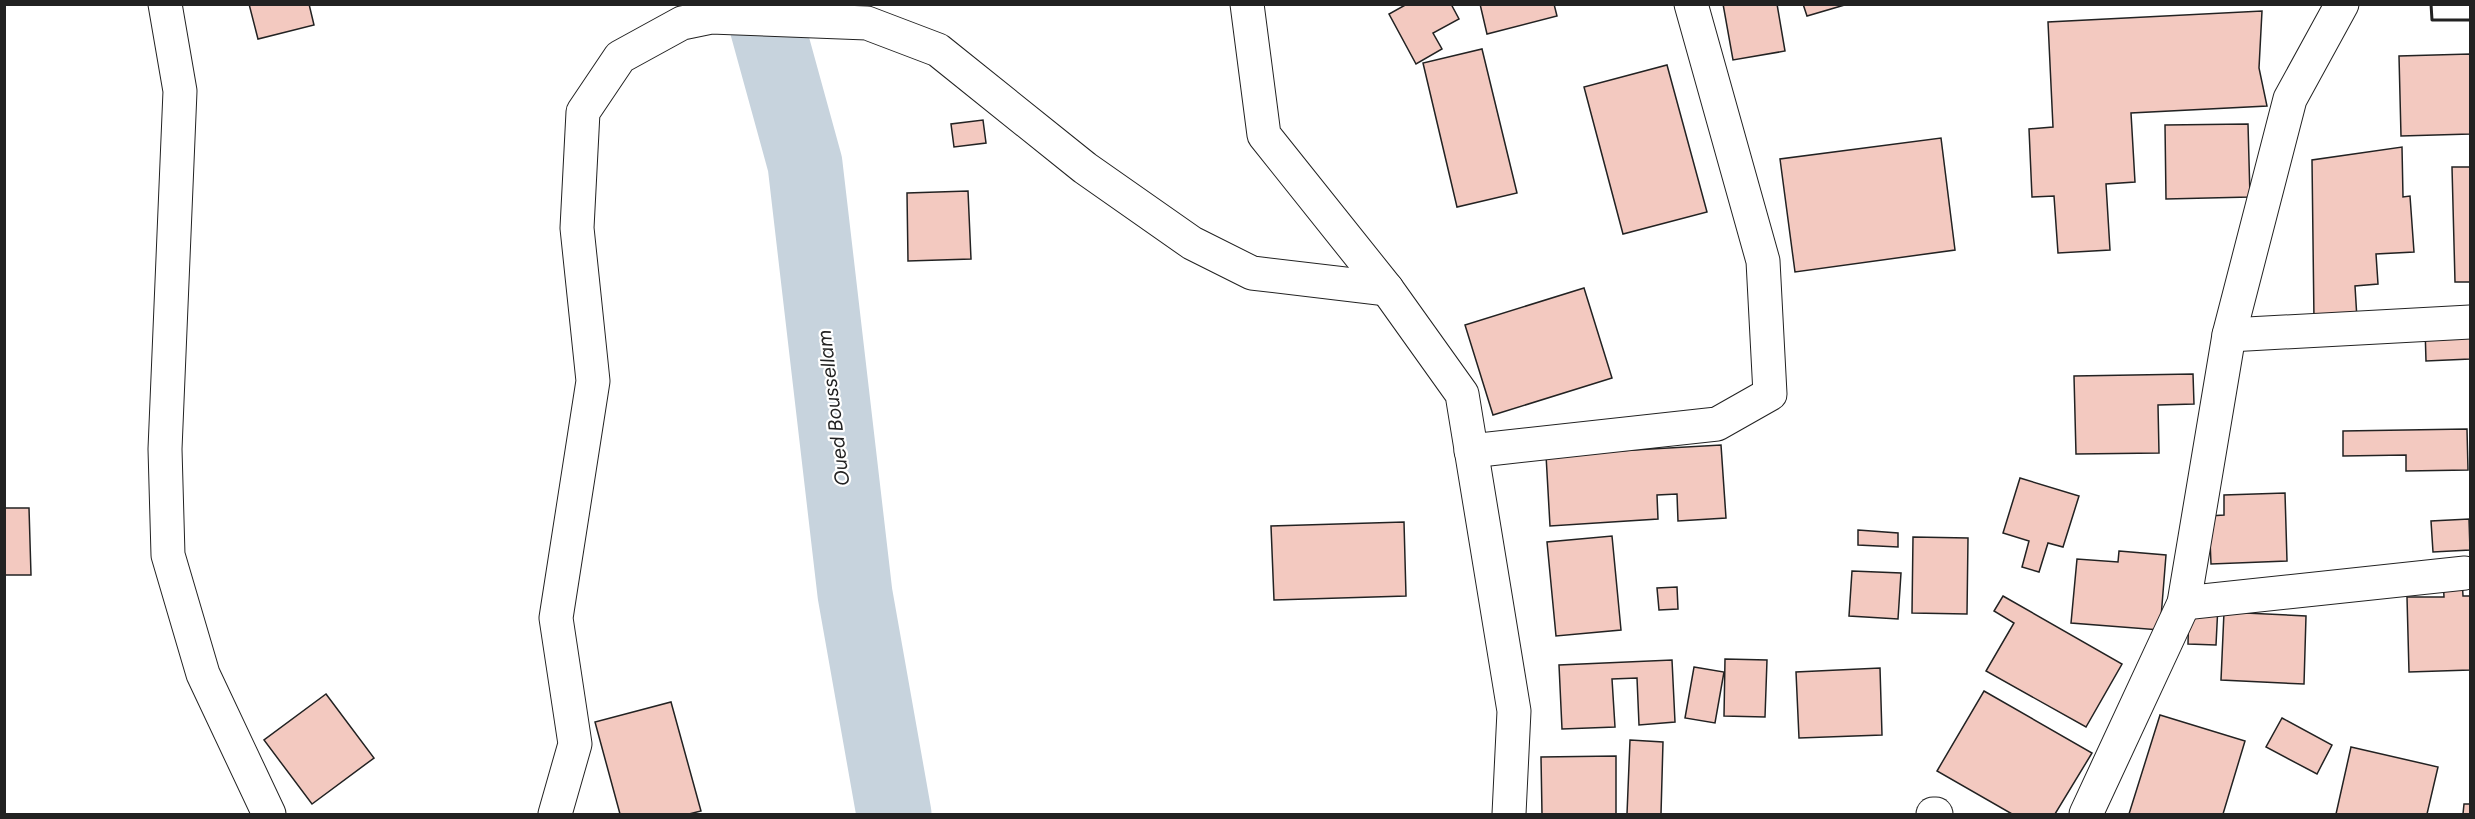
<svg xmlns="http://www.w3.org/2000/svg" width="2475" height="819" viewBox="0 0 2475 819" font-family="Figtree,sans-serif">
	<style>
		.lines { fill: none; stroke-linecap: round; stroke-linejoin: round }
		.river { stroke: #c7d3dd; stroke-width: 75 }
		.building { fill: #f3c9c0; stroke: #222; stroke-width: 1.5 }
		.minor-casing { stroke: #222; stroke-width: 35 }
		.minor { stroke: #fff; stroke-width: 33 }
		.wall { stroke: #222; stroke-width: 3 }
		.labels { text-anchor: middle; stroke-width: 4.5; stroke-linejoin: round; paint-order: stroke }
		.water-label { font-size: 20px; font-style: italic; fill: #222; stroke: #fff }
	</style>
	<rect width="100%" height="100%" fill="#fff"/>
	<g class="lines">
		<polyline class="river" points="761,4 805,164 855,594 894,814"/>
	</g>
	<g class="building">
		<polygon points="249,4 309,4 314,25 258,39"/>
		<polygon points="1407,4 1451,4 1459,19 1433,33 1442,49 1416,64 1389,14"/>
		<polygon points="1480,4 1554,4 1557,16 1487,34"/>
		<polygon points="1723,4 1777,4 1785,51 1733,60"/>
		<polygon points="1803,4 1848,4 1807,16"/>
		<polygon points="2262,11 2259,68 2267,106 2131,113 2135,182 2106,184 2110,250 2058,253 2054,196 2032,197 2029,129 2053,127 2048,22"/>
		<polygon points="1482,49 1517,193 1457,207 1423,63"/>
		<polygon points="2470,54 2470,134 2401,136 2399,56"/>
		<polygon points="1667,65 1707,212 1623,234 1584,87"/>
		<polygon points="983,120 986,143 954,147 951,124"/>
		<polygon points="2248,124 2250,197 2166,199 2165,125"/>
		<polygon points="1941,138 1955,250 1795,272 1780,159"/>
		<polygon points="2402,147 2403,197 2410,196 2414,252 2376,254 2378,284 2355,286 2357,319 2314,321 2312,160"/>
		<polygon points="2452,167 2470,167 2470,282 2455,282"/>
		<polygon points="968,191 971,259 908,261 907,193"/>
		<polygon points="1584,288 1612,378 1493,415 1465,325"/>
		<polygon points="2470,325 2470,359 2426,361 2425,327"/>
		<polygon points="2193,374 2194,404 2158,405 2159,453 2076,454 2074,376"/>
		<polygon points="2467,429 2468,470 2406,471 2406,455 2343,456 2343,431"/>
		<polygon points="1721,445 1726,518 1678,521 1677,494 1657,495 1658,519 1550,526 1546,455"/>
		<polygon points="2020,478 2079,496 2063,547 2048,543 2039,572 2022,567 2029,541 2003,533"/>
		<polygon points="2285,493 2287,561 2211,564 2209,516 2224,515 2224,495"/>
		<polygon points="4,508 29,508 31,575 4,575"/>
		<polygon points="2469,519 2470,550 2433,552 2431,521"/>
		<polygon points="1404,522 1406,596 1274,600 1271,526"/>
		<polygon points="1858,530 1898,533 1898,547 1858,545"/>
		<polygon points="1612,536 1621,630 1556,636 1547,542"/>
		<polygon points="1913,537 1968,538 1967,614 1912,613"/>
		<polygon points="2119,551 2166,555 2160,630 2071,623 2077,559 2118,562"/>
		<polygon points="1852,571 1901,573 1898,619 1849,616"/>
		<polygon points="2462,577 2463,596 2470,596 2470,670 2409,672 2407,597 2444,597 2443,578"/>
		<polygon points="1677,587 1678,609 1659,610 1657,588"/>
		<polygon points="2003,596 2122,664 2086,727 1986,671 2014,623 1994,611"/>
		<polygon points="2189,604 2218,605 2216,645 2188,644"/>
		<polygon points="2224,612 2306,616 2304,684 2221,680"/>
		<polygon points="1725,659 1767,660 1765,717 1724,716"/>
		<polygon points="1672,660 1675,722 1639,725 1637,678 1612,679 1615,727 1562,729 1559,665"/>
		<polygon points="1694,667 1724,672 1715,723 1685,718"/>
		<polygon points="1880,668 1882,735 1799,738 1796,672"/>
		<polygon points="1984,691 2092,753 2055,814 2012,814 1937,771"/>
		<polygon points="326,694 374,758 312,804 264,740"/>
		<polygon points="671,702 701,811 689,814 620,814 595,722"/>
		<polygon points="2160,715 2245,741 2223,814 2129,814"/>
		<polygon points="2282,718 2332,745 2317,774 2266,747"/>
		<polygon points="1630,740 1663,742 1661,814 1627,814"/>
		<polygon points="2351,747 2438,767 2427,814 2336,814"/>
		<polygon points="1616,756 1616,814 1542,814 1541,757"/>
		<polygon points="2464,804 2470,804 2470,814 2463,814"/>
	</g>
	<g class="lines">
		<g class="minor-casing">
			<g id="minor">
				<polyline points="165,4 180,91 165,449 168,555 203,674 269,814"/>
				<polyline points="1247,4 1264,135 1387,289 1462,394 1514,711 1509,814"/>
				<polyline points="2229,335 2470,322"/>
				<polyline points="1471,451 1717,424 1770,394 1763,261 1691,4"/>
				<polyline points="2184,603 2465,573"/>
				<polyline points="555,814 575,744 556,618 593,381 577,228 583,112 620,57 682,23 711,17 867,23 938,50 1085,168 1192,243 1252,273 1387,289"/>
				<polyline points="1933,814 1936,814"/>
				<polyline points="2086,814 2184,603 2229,335 2290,99 2342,4"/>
			</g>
		</g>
		<use href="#minor" class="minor"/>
		<polyline class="wall" points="2431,4 2432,20 2470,20"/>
	</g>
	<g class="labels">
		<g class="water-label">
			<text transform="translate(833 408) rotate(-97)" y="7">Oued Boussellam</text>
		</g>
	</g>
	<rect width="2475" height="819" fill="none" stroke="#222222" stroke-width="12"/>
</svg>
